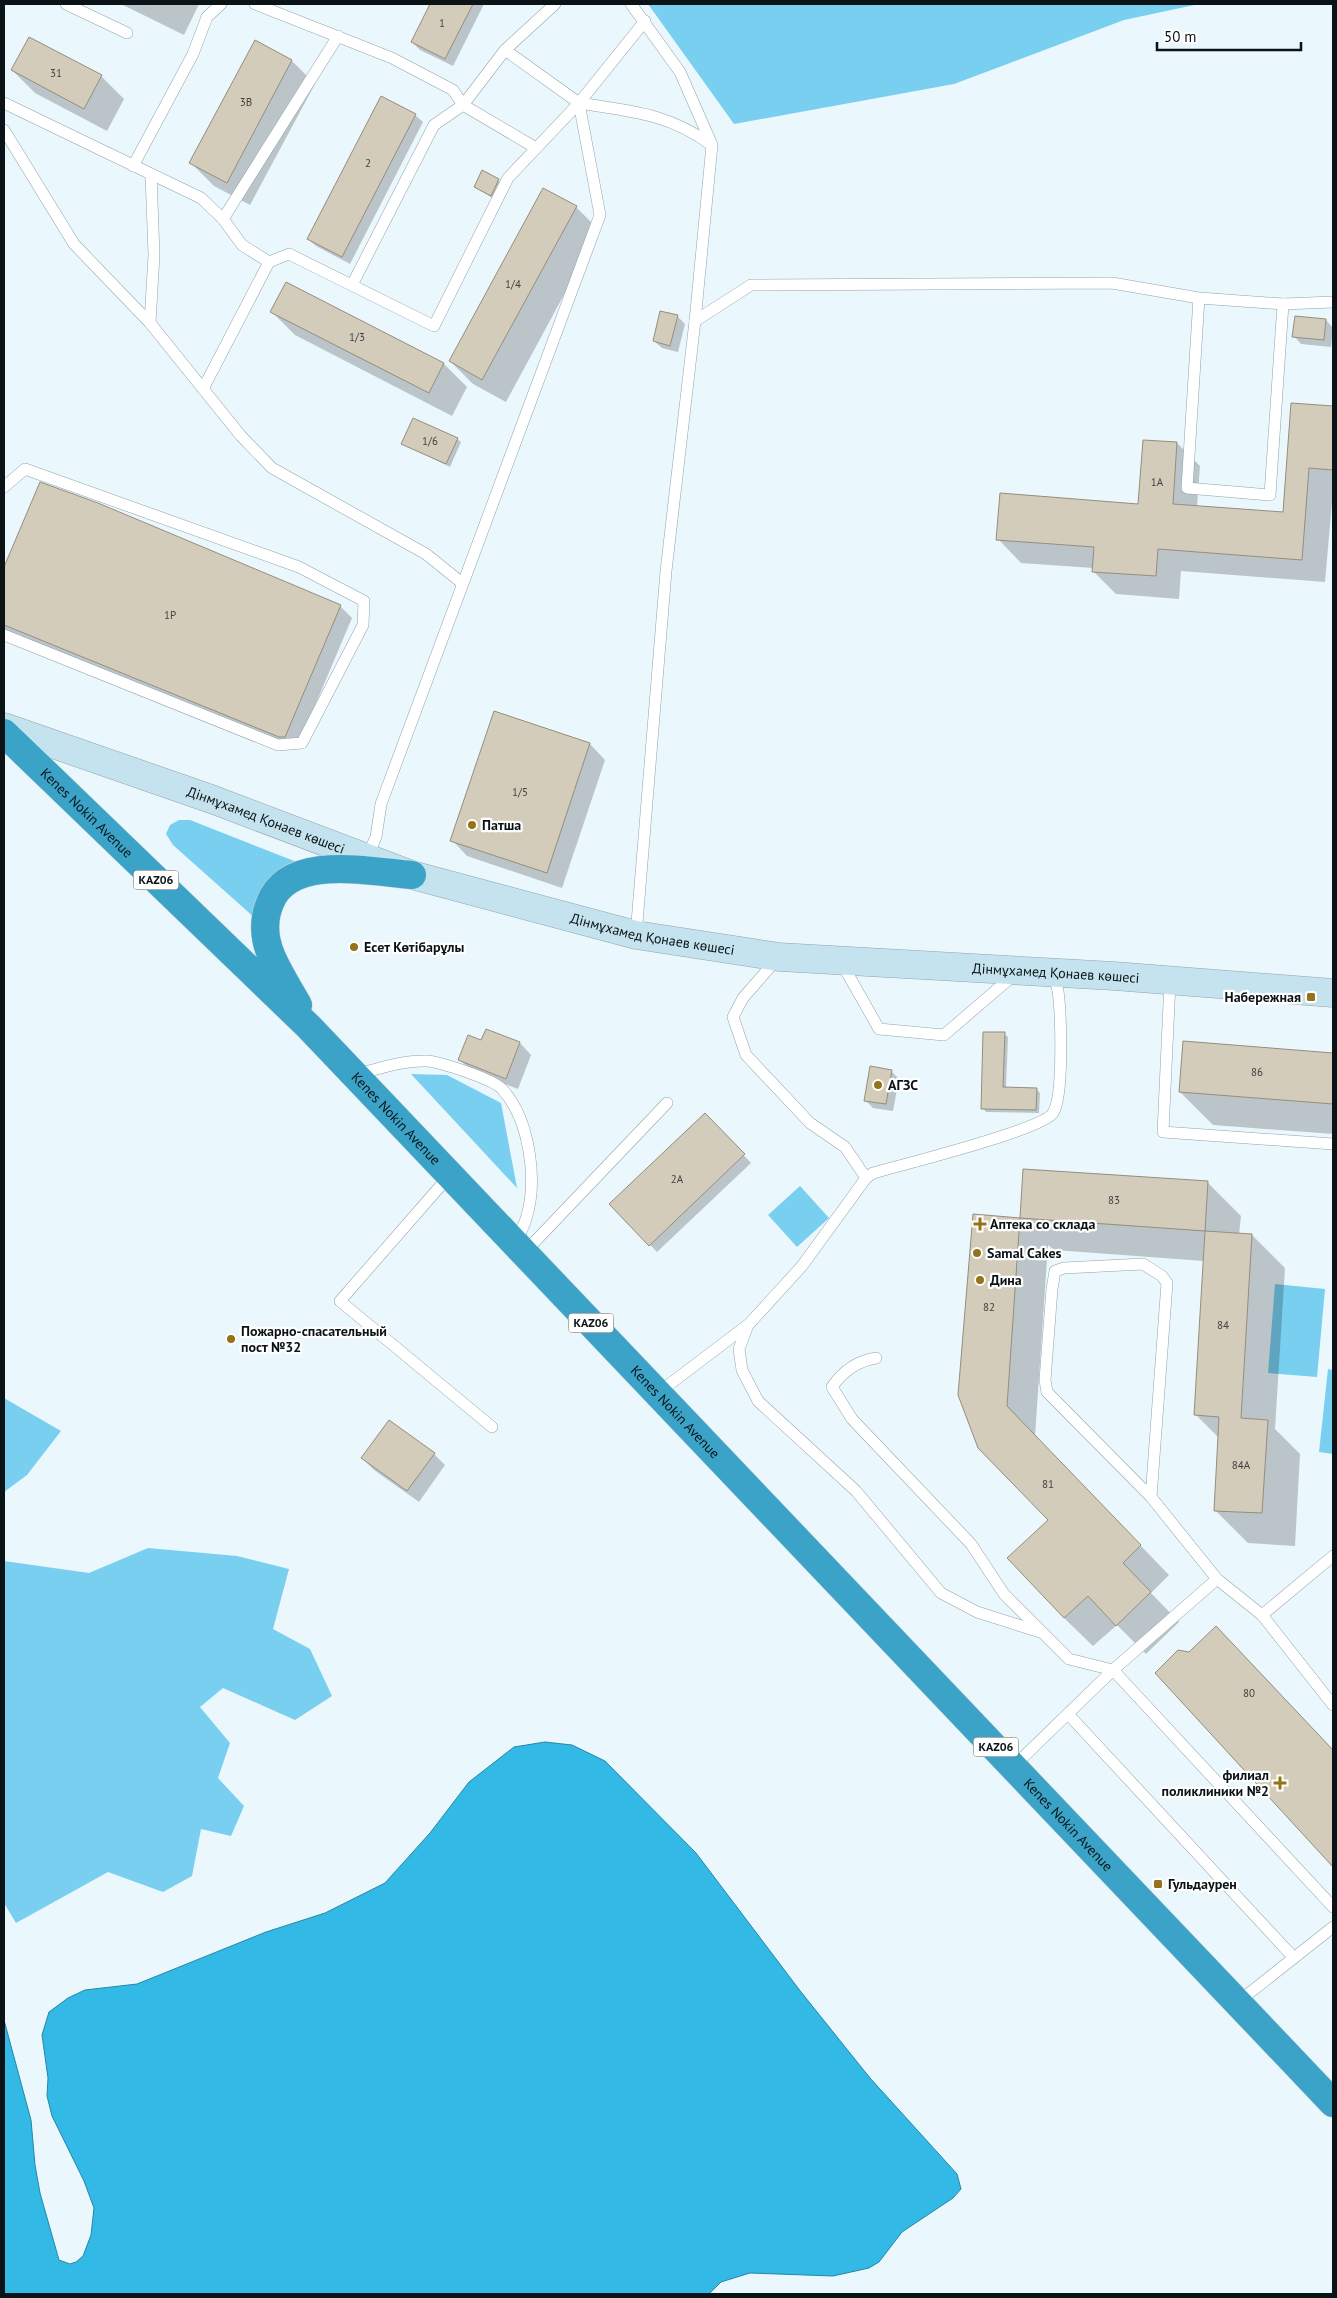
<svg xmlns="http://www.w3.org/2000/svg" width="1337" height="2298" viewBox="0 0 1337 2298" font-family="'PT Sans',sans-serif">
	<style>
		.green { fill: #79cff0 }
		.water { fill: #32b9e5; stroke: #2687a7 }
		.shadow { fill: #0003 }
		.building { fill: #d4ccbb; stroke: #958d7d }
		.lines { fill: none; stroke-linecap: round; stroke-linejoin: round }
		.lane-casing { stroke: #90a4ad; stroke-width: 12 }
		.secondary-casing { stroke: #90a4ad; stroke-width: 29 }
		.highway-casing { stroke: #d3d5d5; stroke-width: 29 }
		.lane { stroke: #fff; stroke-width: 11 }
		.secondary { stroke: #c4e3ee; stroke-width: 28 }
		.highway { stroke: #3ba3c7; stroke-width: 28 }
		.poi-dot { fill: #94731b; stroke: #fff; stroke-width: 2 }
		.labels { text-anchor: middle; stroke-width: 4.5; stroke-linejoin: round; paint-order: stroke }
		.number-label { font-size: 11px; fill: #3d413f }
		.shield { fill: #fff; stroke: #545a5c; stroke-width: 1 }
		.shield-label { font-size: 12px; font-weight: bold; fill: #0b1316 }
		.street-label { font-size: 14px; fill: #0b1316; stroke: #fff }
		.poi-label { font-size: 14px; font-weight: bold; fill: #0b1316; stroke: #fff; text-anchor: start }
	</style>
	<rect width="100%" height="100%" fill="#eaf7fc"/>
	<g class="green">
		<polygon points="648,4 1199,4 1124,20 954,84 734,124"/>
		<polygon points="179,820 190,820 302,864 257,920 173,845 166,834 170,825"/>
		<polygon points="411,1074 447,1075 501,1103 517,1188"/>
		<polygon points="800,1186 829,1218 797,1247 768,1215"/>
		<polygon points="1275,1284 1325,1289 1317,1377 1268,1373"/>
		<polygon points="1328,1369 1333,1370 1333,1454 1319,1452"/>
		<polygon points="4,1398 61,1431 27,1475 4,1492"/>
		<polygon points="148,1548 237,1556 289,1569 273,1629 310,1649 332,1696 295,1720 223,1688 200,1707 230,1743 218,1778 244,1806 231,1836 201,1829 192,1876 163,1892 108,1872 16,1923 4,1903 4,1561 89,1573"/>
	</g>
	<polygon class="water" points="545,1742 572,1745 605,1761 696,1853 801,1992 870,2078 957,2174 961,2189 953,2198 902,2232 879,2262 869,2268 833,2276 750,2273 721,2282 709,2294 4,2294 4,2020 31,2120 35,2165 40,2193 59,2260 70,2264 76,2262 83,2256 91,2235 94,2208 84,2181 52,2116 47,2096 48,2078 42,2035 49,2012 68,1998 85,1990 137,1984 266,1932 325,1913 385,1883 430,1833 469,1782 514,1747"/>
	<g class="shadow">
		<polygon points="121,4 199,4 184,35"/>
		<polygon points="432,4 484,4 453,66 420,50 412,42"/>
		<polygon points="255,42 292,61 315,84 250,205 214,186 191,163"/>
		<polygon points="12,70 101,76 124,99 107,131 35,93"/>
		<polygon points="415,115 423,122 350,264 316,246 308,239"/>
		<polygon points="498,180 502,184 494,199 475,187"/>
		<polygon points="576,207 599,230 506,402 473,384 450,361"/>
		<polygon points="287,283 444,364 467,387 452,416 295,335 272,312"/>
		<polygon points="677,316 685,324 678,352 662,348 654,341"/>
		<polygon points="1326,320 1333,328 1331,347 1301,344 1294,336"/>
		<polygon points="1292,404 1333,407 1333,491 1325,582 1181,571 1179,599 1116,594 1093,571 1093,568 1021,563 998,539 1140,505 1177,443 1200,466 1197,507 1284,513"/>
		<polygon points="457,439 461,442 450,467 403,444"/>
		<polygon points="40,484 340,606 352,618 297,748 4,631 4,570"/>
		<polygon points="590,744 605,760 562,888 467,856 452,840"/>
		<polygon points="1004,1034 1008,1037 1006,1088 1036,1089 1040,1093 1039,1113 986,1112 983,1108"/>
		<polygon points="482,1042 520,1043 531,1055 518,1089 471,1071 460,1060"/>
		<polygon points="1184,1042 1333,1054 1333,1134 1213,1125 1180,1092"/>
		<polygon points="891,1071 899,1079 893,1111 873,1108 865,1100"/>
		<polygon points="705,1114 751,1163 657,1252 611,1204"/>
		<polygon points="1025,1170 1208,1183 1241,1216 1239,1235 1252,1235 1285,1268 1275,1429 1300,1454 1295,1546 1248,1543 1215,1510 1219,1438 1196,1415 1204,1261 1054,1250 1048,1245 1035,1436 1169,1575 1151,1593 1179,1622 1146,1654 1117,1625 1093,1646 1064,1618 1049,1520 979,1448 974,1215 1021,1219"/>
		<polygon points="434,1454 445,1465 419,1502 374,1470 362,1458"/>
		<polygon points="1190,1654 1243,1655 1333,1750 1333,1865 1156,1673"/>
	</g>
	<g class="building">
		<polygon points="430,4 473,4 445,59 411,42"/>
		<polygon points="29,37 102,75 84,109 11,70"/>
		<polygon points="255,40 292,60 227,183 189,163"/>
		<polygon points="381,96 416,114 342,257 307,239"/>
		<polygon points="482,170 499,179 491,196 474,187"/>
		<polygon points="543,188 577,206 482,380 449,361"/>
		<polygon points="286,282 444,363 429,393 270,312"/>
		<polygon points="660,311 678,315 670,346 653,341"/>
		<polygon points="1295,316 1326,319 1324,340 1292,337"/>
		<polygon points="1291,403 1333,406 1333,470 1309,468 1302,560 1158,549 1156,576 1092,572 1094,547 996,540 1000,493 1138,504 1143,440 1177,442 1173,504 1283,512"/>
		<polygon points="413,418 458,438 446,464 401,444"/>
		<polygon points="40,482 98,503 341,605 285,737 279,737 4,625 4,567"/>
		<polygon points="494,711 590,743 547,873 450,841"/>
		<polygon points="486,1029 520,1042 506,1079 458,1060 468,1035 481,1040"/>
		<polygon points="983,1032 1005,1032 1003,1087 1037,1088 1036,1110 981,1109"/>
		<polygon points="1183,1041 1333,1053 1333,1104 1179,1092"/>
		<polygon points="870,1066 892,1070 886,1104 864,1101"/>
		<polygon points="705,1113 745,1154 649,1246 609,1204"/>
		<polygon points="1023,1169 1208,1181 1205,1231 1020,1218"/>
		<polygon points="973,1214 1020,1218 1007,1406 1141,1545 1123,1563 1151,1592 1116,1626 1088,1596 1064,1618 1007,1558 1048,1520 978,1448 958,1395"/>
		<polygon points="1205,1231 1252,1234 1241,1418 1268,1420 1262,1513 1214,1511 1219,1417 1194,1415"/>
		<polygon points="389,1420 435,1453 407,1491 361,1458"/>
		<polygon points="1216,1626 1333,1750 1333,1867 1155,1673 1178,1650 1189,1652"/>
	</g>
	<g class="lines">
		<g class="lane-casing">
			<g id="lane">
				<polyline points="66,4 127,33"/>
				<polyline points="255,4 392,58 453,90 463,105 536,148"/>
				<polyline points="631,4 680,72 712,145 695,321 666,571 636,935"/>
				<polyline points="505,50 579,103"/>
				<polyline points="4,103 201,198 223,219 242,245 269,262"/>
				<polyline points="4,130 74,244 150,323 241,436 272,468 426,554 462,583"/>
				<polyline points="133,166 193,54 207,17 221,4"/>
				<polyline points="223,219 338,36"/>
				<polyline points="352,285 434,125 463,105 505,50 555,4"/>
				<polyline points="1283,304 1333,302"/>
				<polyline points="695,321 751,285 1112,283 1199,298 1187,488 1270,495 1283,304 1199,298"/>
				<polyline points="150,323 154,255 151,174"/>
				<path d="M203,389l66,-127 20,-8 145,72 74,-148 71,-75c50,8 89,10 131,41"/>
				<polyline points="4,487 25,469 299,567 364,601 363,625 302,743 278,745 4,635"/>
				<polyline points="367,857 376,837 381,804 600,215 579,103 645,21"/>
				<polyline points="777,959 743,998 733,1017 746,1055 810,1123 845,1147 866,1178"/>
				<polyline points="841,962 879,1029 944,1035 1015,974"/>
				<polyline points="1170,982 1163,1132 1333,1144"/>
				<path d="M355,1075c22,-6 48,-15 72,-14 13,1 66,18 75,28 28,30 36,92 24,130 -3,9 -7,17 -10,25"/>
				<polyline points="450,1175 340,1301 492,1427"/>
				<polyline points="524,1253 667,1103"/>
				<polyline points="748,1325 739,1349 742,1370 758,1401 856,1491 941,1593 977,1612 1040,1632"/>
				<path d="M876,1358c-19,3 -33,13 -44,29l20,32 119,125 33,50 65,65 44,11 -99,96"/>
				<path d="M658,1393l91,-69 53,-58 64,-88 7,-5c28,-8 169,-43 180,-60 11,-17 8,-100 5,-122 -1,-6 -4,-12 -5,-18"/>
				<polyline points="1151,1497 1167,1283 1162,1276 1143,1264 1064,1268 1055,1271 1052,1289 1045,1380 1047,1392 1151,1497 1217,1579"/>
				<polyline points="1333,1556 1262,1615 1217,1579 1113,1670 1333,1907"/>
				<polyline points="1262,1615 1333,1705"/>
				<polyline points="1068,1714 1294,1958"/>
				<polyline points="1238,2002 1333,1927"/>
			</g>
		</g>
		<g class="secondary-casing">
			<g id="secondary">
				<path id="s1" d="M4,727l210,73 198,75 224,60 143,22 335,19 219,17"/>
			</g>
		</g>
		<g class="highway-casing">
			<g id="highway">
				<path id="s2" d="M4,733l305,294 1024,1076"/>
				<path d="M298,1005c-9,-16 -20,-33 -27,-50 -7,-17 -8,-35 -1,-52 19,-50 101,-31 142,-28"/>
			</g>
		</g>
		<use href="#lane" class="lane"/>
		<use href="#secondary" class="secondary"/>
		<use href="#highway" class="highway"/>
	</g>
	<g class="poi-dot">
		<circle cx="472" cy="825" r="5"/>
		<circle cx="354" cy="947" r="5"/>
		<rect x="1306" y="992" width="10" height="10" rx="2.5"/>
		<circle cx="878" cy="1085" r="5"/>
		<path d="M977.5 1216.5h5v5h5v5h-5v5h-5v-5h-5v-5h5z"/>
		<circle cx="977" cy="1253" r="5"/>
		<circle cx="980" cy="1280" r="5"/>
		<circle cx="231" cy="1339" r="5"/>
		<path d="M1277.5 1775.5h5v5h5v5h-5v5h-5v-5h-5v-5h5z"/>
		<rect x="1153" y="1879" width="10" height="10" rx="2.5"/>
	</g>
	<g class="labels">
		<g class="number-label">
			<text x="442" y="27">1</text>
			<text x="56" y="77">31</text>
			<text x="246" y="106">3В</text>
			<text x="368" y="167">2</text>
			<text x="513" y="288">1/4</text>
			<text x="357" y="341">1/3</text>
			<text x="430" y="445">1/6</text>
			<text x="1157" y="486">1А</text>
			<text x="170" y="619">1Р</text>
			<text x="520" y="796">1/5</text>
			<text x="1257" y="1076">86</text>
			<text x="677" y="1183">2А</text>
			<text x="1114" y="1204">83</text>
			<text x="989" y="1311">82</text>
			<text x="1223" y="1329">84</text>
			<text x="1241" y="1469">84А</text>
			<text x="1048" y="1488">81</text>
			<text x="1249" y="1697">80</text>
		</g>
		<g class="shield">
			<rect x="133.5" y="870.5" width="45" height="19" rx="4"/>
			<rect x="568.5" y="1313.5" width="45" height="19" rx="4"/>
			<rect x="973.5" y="1737.5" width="45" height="19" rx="4"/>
		</g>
		<g class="shield-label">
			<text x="156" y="884">KАZ06</text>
			<text x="591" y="1327">KАZ06</text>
			<text x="996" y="1751">KАZ06</text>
		</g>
		<g class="street-label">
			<text dy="5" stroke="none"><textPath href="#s2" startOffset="115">Kenes Nokin Avenue</textPath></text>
			<text dy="5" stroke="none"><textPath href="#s1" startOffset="278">Дінмұхамед Қонаев көшесі</textPath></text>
			<text dy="5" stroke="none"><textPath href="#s1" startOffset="682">Дінмұхамед Қонаев көшесі</textPath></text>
			<text dy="5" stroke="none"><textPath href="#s1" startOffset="1088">Дінмұхамед Қонаев көшесі</textPath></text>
			<text dy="5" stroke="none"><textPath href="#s2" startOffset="550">Kenes Nokin Avenue</textPath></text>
			<text dy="5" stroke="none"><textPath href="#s2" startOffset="955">Kenes Nokin Avenue</textPath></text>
			<text dy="5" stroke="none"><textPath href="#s2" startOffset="1525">Kenes Nokin Avenue</textPath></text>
		</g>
		<g class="poi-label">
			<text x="482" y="830">Патша</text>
			<text x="364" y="952">Есет Көтібарұлы</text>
			<text x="1301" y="1002" text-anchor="end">Набережная</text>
			<text x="888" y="1090">АГЗС</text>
			<text x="990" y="1229">Аптека со склада</text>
			<text x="987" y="1258">Samal Cakes</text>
			<text x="990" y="1285">Дина</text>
			<text x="241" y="1336">Пожарно-спасательный<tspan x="241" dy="16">пост №32</tspan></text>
			<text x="1269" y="1780" text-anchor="end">филиал<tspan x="1269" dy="16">поликлиники №2</tspan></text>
			<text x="1168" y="1889">Гульдаурен</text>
		</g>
	</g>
	<rect width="1337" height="2298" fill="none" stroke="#0b1316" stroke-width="10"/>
	<path d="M1157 42v8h144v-8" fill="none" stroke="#0b1316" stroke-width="2.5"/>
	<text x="1164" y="42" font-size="15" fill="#0b1316" stroke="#ffffff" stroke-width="4" paint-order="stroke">50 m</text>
</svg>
